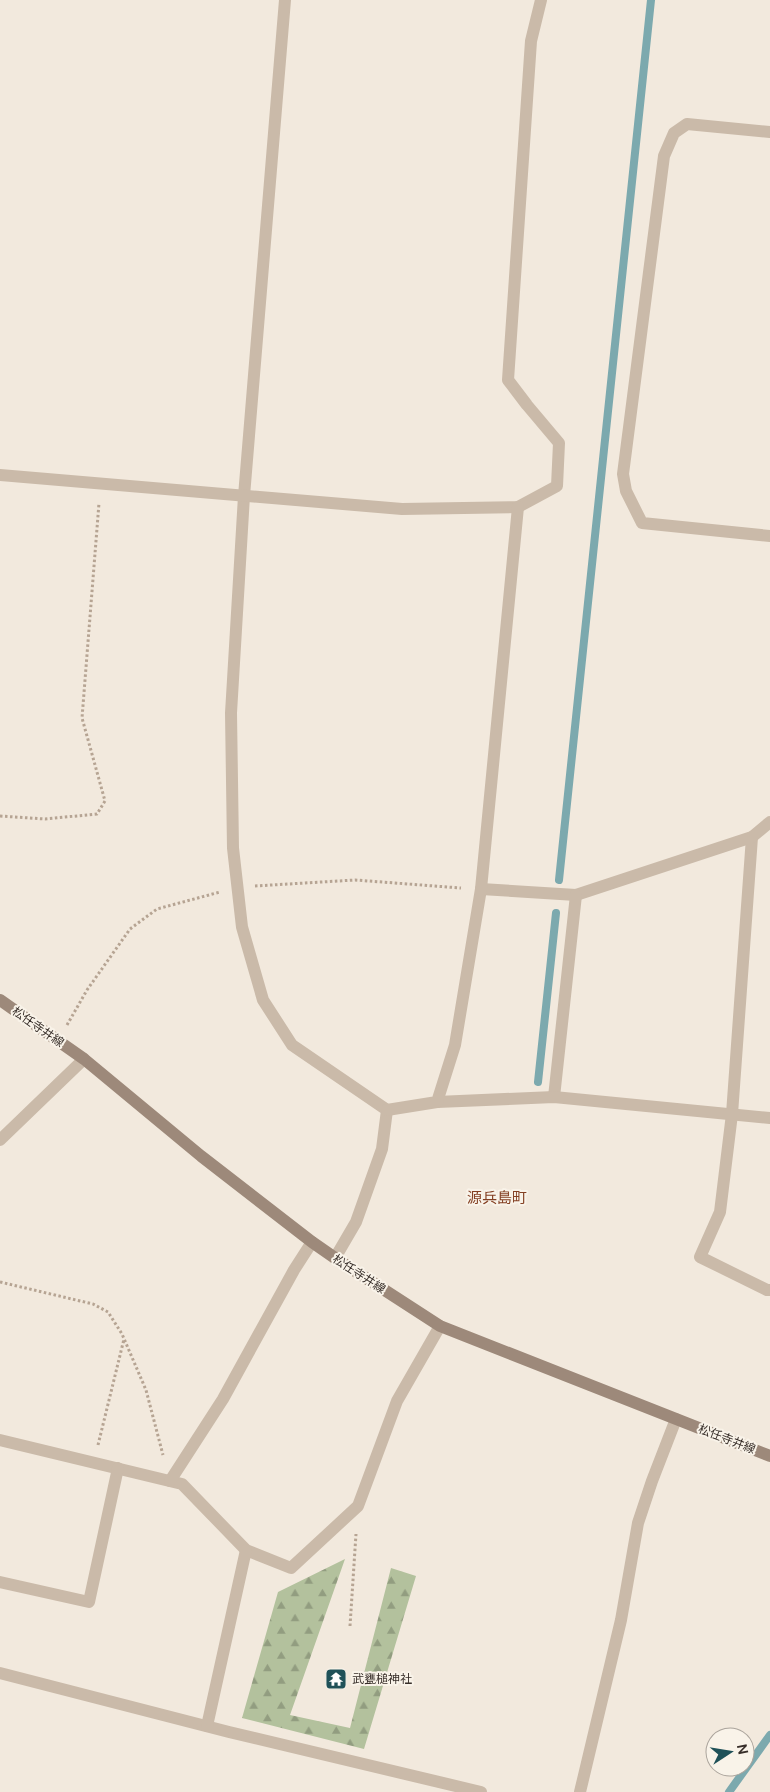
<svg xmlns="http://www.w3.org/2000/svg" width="770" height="1792" viewBox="0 0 770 1792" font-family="'DM Sans','Noto Sans JP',sans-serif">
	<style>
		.forest { fill: url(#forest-firs) }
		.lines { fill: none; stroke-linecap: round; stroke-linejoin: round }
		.stream { stroke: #7ca9ae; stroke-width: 8 }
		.path { stroke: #b6a493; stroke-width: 3; stroke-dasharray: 2.5 2.5; stroke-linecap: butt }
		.minor { stroke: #cabaa9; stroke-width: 12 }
		.tertiary { stroke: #cabaa9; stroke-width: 12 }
		.secondary { stroke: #9d897a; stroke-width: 12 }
		.labels { text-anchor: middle; stroke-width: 4; stroke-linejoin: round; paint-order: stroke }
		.street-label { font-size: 12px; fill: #372e29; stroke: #f9f3e9 }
		.poi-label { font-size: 12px; fill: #372e29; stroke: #f9f3e9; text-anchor: start }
		.quarter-label { font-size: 15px; fill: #844023; stroke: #f9f3e9 }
	</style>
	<defs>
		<pattern id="forest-firs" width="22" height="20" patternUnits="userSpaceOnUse" patternTransform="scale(1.25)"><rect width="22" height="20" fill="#b3c19d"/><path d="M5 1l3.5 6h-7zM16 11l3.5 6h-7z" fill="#929d80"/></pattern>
	</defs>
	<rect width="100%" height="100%" fill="#f2e9dd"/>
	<polygon class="forest" points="345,1559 290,1715 350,1728 391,1568 416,1576 364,1749 242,1718 278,1592"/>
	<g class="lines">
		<g class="stream">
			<polyline points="559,880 651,0"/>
			<polyline points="538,1082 556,913"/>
			<polyline points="729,1792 770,1735"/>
		</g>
		<g class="path">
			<polyline points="0,816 45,819 97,814 105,801 82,718 99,503"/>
			<polyline points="255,886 355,880 461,888"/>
			<polyline points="67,1025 87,990 130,929 157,909 220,892"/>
			<polyline points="0,1282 93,1304 108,1312 122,1334 146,1390 163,1455"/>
			<polyline points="98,1445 124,1339"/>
			<polyline points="350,1626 356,1534"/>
		</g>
		<g class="minor">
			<polyline points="285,0 244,496 231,713 233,848 242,927 263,1000 292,1045 387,1110 382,1149 356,1222 335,1258"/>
			<polyline points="0,475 402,509 518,507 557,486 559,443 527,405 508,380 531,41 541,0"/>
			<polyline points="752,837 732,1114 720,1212 700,1257 767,1290 770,1290"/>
			<polyline points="481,889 576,895 752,837 770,822"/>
			<polyline points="554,1097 576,895"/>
			<polyline points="437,1102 554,1097 770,1118"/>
			<polyline points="387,1110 437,1102 455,1045 481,889 518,507"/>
			<polyline points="0,1440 182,1484 246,1550 291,1568 358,1506 397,1401 440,1326"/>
			<polyline points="170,1481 223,1399 294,1270 312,1242"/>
			<polyline points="0,1582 89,1602 118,1468"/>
			<polyline points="0,1673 229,1732 481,1792"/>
			<polyline points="207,1726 246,1550"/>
			<polyline points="580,1792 621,1620 638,1523 652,1481 676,1419"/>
		</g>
		<g class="tertiary">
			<polyline points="770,132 687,124 674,133 664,156 623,474 626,491 642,523 770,536"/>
			<polyline points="0,1140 84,1059"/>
		</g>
		<polyline class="secondary" points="0,1000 84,1059 201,1156 312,1242 335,1258 440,1326 770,1456"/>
	</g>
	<defs>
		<g id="temple-square" transform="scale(1.125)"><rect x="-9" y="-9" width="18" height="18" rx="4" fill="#1f5158" stroke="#f9f3e9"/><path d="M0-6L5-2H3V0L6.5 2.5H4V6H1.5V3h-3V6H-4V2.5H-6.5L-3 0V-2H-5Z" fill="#fff"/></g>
	</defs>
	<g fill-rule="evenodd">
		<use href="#temple-square" x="336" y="1679"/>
	</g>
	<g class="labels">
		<g class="street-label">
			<text transform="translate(38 1027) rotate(35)" y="4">松任寺井線</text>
			<text transform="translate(359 1274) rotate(33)" y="4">松任寺井線</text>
			<text transform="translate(727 1439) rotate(21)" y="4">松任寺井線</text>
		</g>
		<g class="poi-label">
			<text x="352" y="1683">武甕槌神社</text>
		</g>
		<g class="quarter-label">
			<text x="497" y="1203">源兵島町</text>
		</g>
	</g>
	<g transform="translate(730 1752) rotate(78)"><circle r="24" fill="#f9f3e9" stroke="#aba49c"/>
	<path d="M0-4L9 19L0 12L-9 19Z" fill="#1f5158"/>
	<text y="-8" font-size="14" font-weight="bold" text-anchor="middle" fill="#372e29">N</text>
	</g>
</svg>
